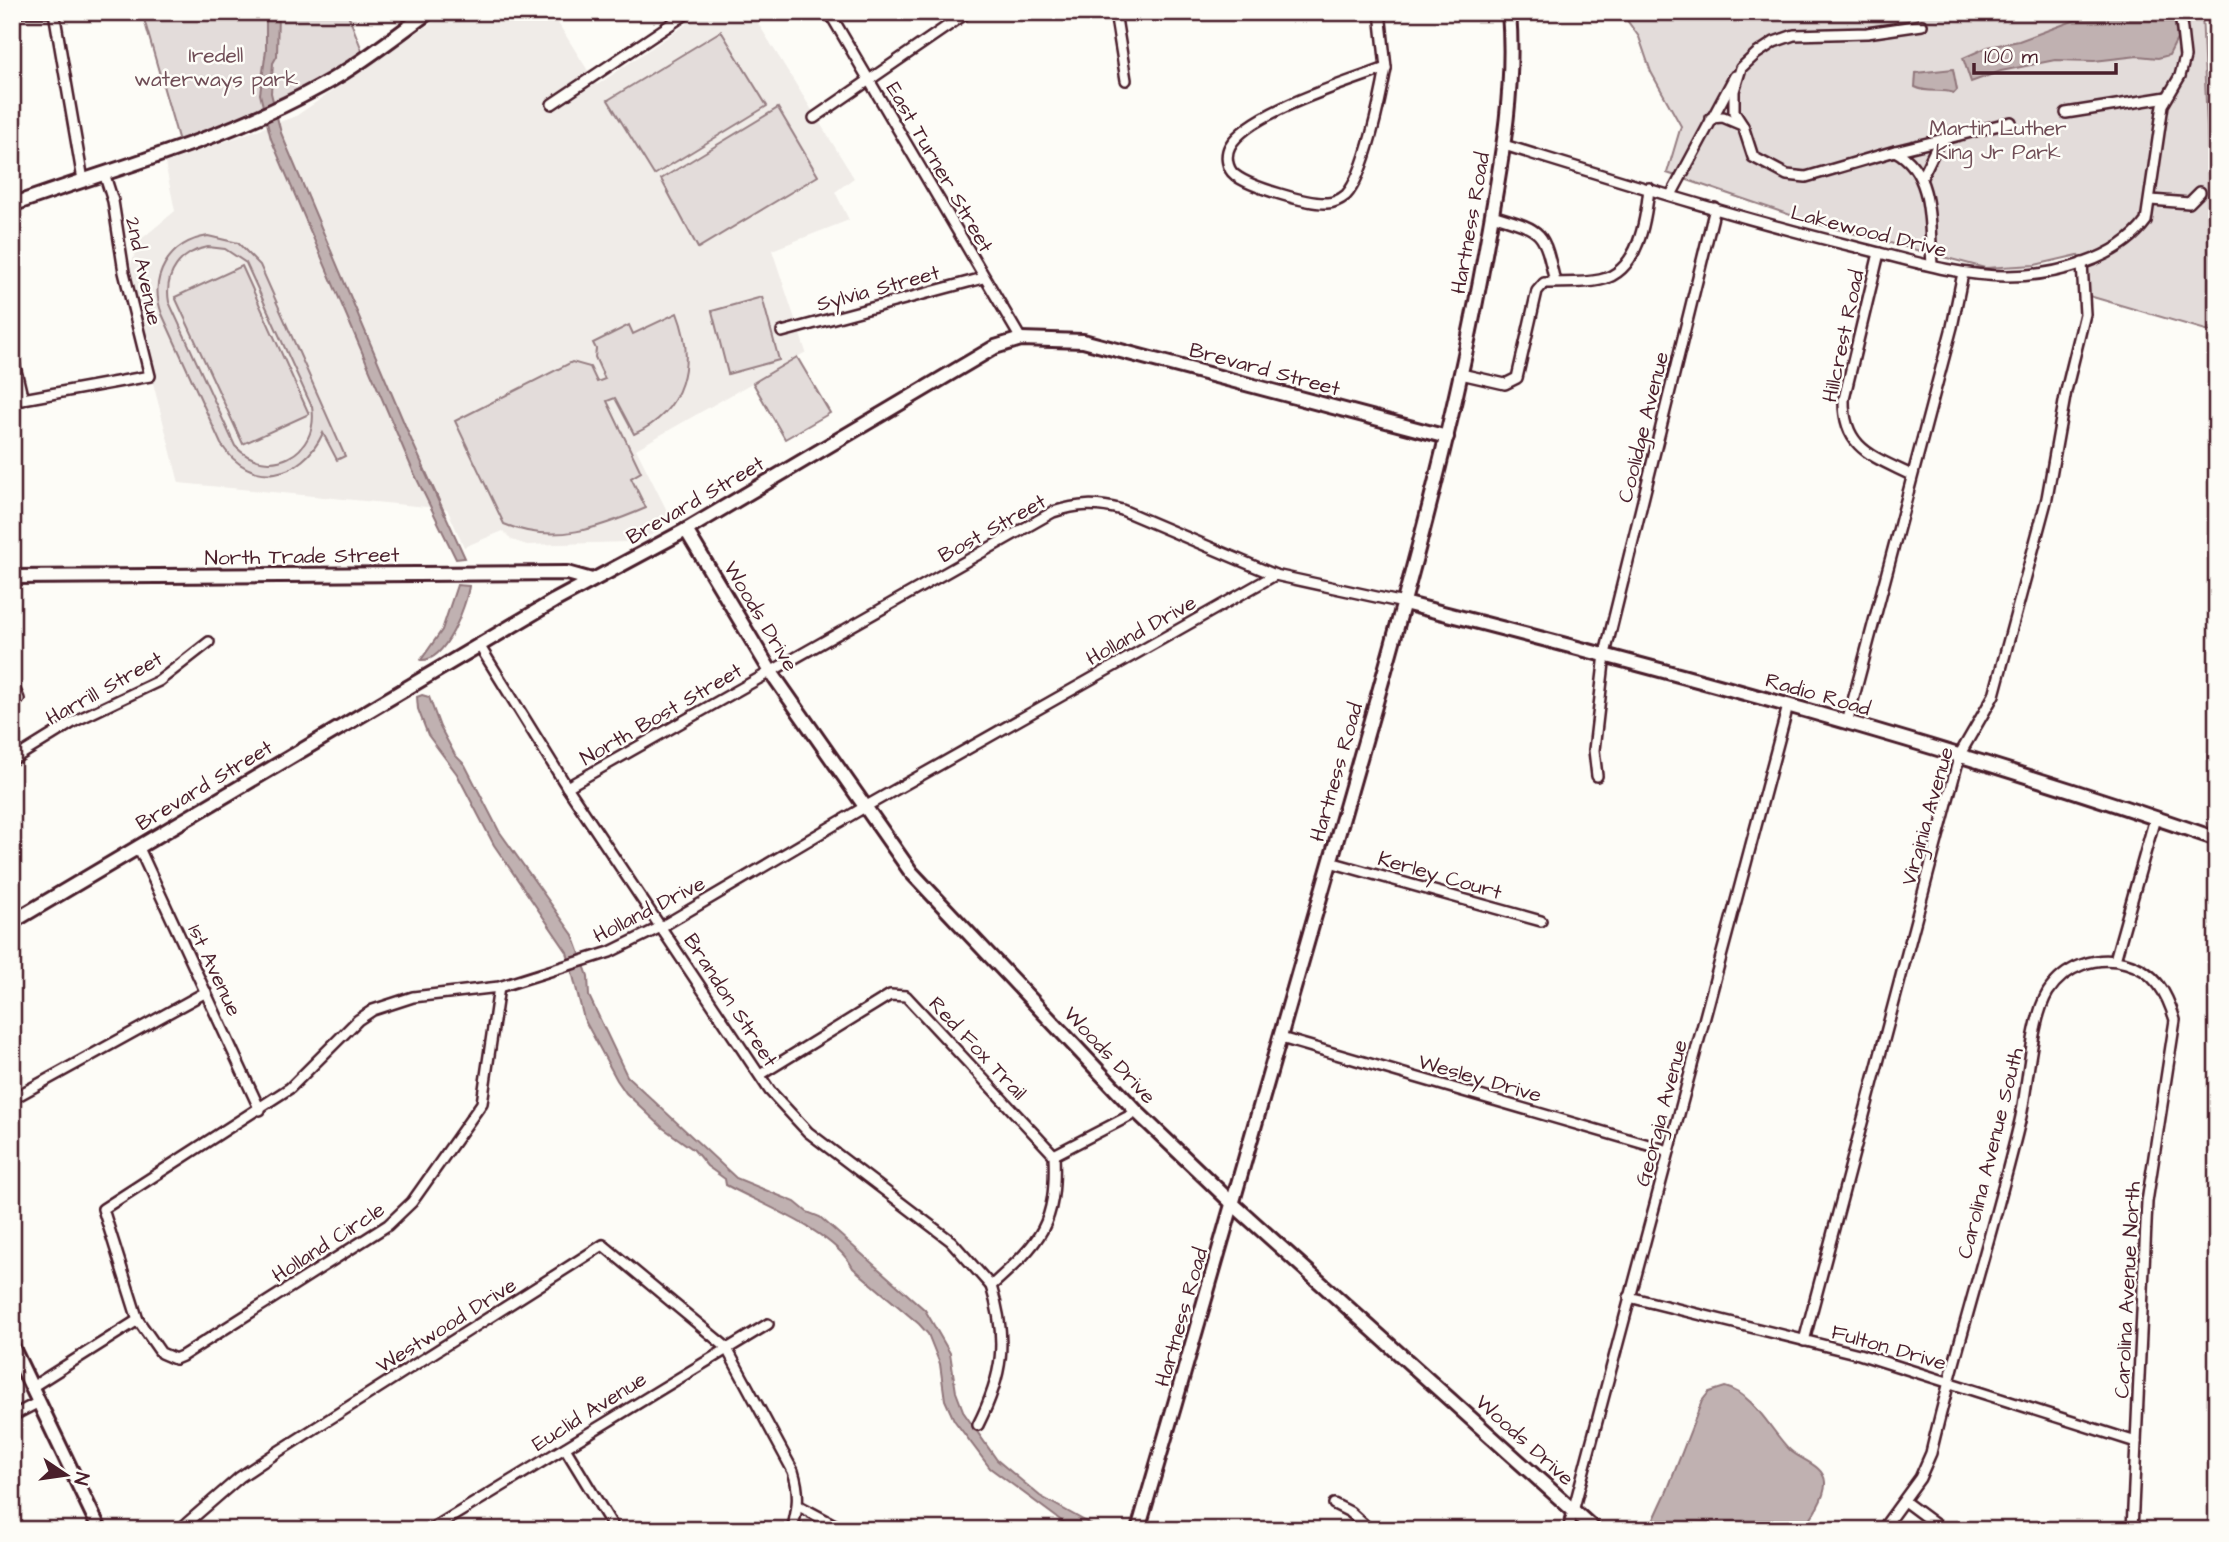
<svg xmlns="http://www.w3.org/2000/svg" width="2229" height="1542" viewBox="0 0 2229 1542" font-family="'Architects Daughter',sans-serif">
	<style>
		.built { fill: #f0ece8 }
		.green { fill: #e3dcda; stroke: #967e82; stroke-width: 2; fill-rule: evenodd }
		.water { fill: #c0b1b1; stroke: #91777b; stroke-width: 2 }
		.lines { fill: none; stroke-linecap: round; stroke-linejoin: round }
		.stream { stroke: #91777b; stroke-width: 2.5 }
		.street-casing { stroke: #4a1f2b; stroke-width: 14 }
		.secondary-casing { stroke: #4a1f2b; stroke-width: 18 }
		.street { stroke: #fdfcf7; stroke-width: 9 }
		.secondary { stroke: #fdfcf7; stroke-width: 12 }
		.labels { text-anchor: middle; stroke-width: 5; stroke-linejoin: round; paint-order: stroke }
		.park-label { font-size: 21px; fill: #704e57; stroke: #fdfcf7 }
		.street-label { font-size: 21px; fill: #4a1f2b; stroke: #fdfcf7 }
	</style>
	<rect width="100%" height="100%" fill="#fdfcf7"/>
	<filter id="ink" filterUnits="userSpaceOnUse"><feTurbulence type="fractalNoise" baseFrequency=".0143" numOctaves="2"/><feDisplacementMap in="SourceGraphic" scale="14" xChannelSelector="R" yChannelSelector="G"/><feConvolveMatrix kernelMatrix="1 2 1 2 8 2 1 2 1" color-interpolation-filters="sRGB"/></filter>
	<g filter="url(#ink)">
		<polygon class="built" points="447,12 551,12 597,85 704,12 751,12 854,178 835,192 849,220 772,250 806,352 636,449 669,515 664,528 651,535 627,542 527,545 512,540 503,531 464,547 447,509 179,483 126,279 139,241 175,211 165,163 296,116"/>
		<g class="green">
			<polygon points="142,12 347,12 365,58 180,145"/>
			<polygon points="1621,12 2202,12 2216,333 2079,293 2082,272 2078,255 2035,265 1985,268 1814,223 1667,173 1681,126 1651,72 1639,37"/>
			<polygon points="721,31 767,106 654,175 608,100"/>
			<polygon points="778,108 818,176 698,248 661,179"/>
			<path d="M208,236l30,7 22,22 85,191 -8,4 -14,-27c-21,46 -72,57 -102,11l-59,-130c-14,-37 7,-72 46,-78zM208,247l17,2 21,14 66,144c8,47 -44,74 -77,39l-66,-144c-5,-28 11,-50 39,-55z"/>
			<polygon points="242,266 309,414 243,444 175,297"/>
			<polygon points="762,297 779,360 728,374 712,311"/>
			<path d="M677,313c19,49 8,98 -43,121l-19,-36 -8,3 34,71 -10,6 15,30c-47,20 -91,37 -142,16l-49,-103 117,-59 18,5 7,15 8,-3 -10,-22 1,-8 -3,-6 36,-18 4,9z"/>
			<polygon points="797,357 830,413 785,439 753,383"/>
		</g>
		<g class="water">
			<polygon points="266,12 278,12 277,56 273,63 271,93 281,133 410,437 465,558 456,559 413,471 271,139 260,94 266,50"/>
			<polygon points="2097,12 2173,12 2177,39 2169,55 2158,58 2138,56 2094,61 2055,60 2001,71 1971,82 1963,58 1988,47 2019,41"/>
			<path d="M1953,69l4,21 -3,3c-14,-5 -25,1 -39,-6l1,-14z"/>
			<path d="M457,585l12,1c-3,20 -23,76 -48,74l21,-30z"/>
			<path d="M422,695l7,2 11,30 15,28 10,10 34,66 74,104 15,41 1,20 38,80 109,102 59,24 12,10 13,5 105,93 25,43 6,39 8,21 33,47 43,36 61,34h-24l-14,-8 -73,-54 -36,-48 -9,-20 -5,-36 -12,-30 -9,-10 -66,-56c-20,-37 -90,-63 -127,-83l-1,-6 -18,-13 -13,-16 -31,-22 -37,-35 -9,-13 -33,-61 -17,-67 -73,-107 -37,-71 -29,-39 -10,-26 -1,-12z"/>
			<path d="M1725,1387c29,7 45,43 65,63 10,10 34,15 35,32 1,16 -14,36 -23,48h-153l18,-39 35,-90 7,-9z"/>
		</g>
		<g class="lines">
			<polyline class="stream" points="422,465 445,515"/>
			<g class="street-casing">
				<g id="street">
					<polyline points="17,12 54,12"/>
					<polyline points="54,12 83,180"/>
					<polyline points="829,12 1021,339"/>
					<polyline points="1115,12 1126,80"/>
					<polyline points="1380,12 1386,68"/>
					<path d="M1922,25l-55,8 -73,2 -20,7 -18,12 -15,14 -7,23v21l9,14 10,31 34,18 19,2 89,-26c40,21 34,76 37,114"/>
					<path d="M1386,68c-5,28 -21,107 -40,127 -5,4 -13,8 -19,8 -19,1 -77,-16 -92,-28 -8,-6 -10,-20 -5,-29 19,-34 119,-64 156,-78z"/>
					<polyline points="552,104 689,12"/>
					<polyline points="2066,113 2167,97"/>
					<polyline points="814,118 968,12"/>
					<polyline points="1711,118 1723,117 1742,125"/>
					<path d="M1504,145c117,36 234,73 352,102 49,12 100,29 151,29 47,0 111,-16 139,-55l17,-116 17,-29 5,-19 -5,-45"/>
					<polyline points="1895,151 1940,140"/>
					<polyline points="1922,177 1940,140 2011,122"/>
					<polyline points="1671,195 1735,76"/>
					<polyline points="2151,200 2189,203 2200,192"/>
					<path d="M1492,215c52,16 51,14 63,67"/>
					<path d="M1879,253l-35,146c-1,50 29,57 67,76"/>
					<polyline points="782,332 983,278"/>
					<polyline points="12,354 23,400"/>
					<path d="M1461,374l44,10 12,-6 20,-87 7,-8c19,-1 38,1 56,-3 39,-8 46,-61 49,-92"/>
					<polyline points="12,401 150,376 124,272 113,201 104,173"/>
					<polyline points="479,645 567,787 770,1091 808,1132 951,1241 991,1286"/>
					<polyline points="12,683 19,699"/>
					<polyline points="1847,723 1952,327 1963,273"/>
					<polyline points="12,760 75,721 159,681 209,642"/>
					<polyline points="1597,776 1594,750 1605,654 1715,208"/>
					<path d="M567,787l486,-275c25,-8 43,-9 69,-2l153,65 129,28"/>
					<polyline points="138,846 260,1110"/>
					<polyline points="1330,862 1541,921"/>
					<polyline points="2115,960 2155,818"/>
					<polyline points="499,987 482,1103 412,1202 388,1225 182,1356 175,1359 161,1353 138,1320 103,1209 290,1088 358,1020 373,1010 413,997 499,987 610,952 661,927 863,808 1275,575"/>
					<polyline points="1281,1038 1669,1151"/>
					<polyline points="760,1075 890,995 906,996 1054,1155"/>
					<polyline points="12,1099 206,992"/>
					<polyline points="1629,1297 1859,1354 2136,1442"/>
					<polyline points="1804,1341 1960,754 1994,695 2047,498 2066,391 2085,314 2082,263"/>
					<polyline points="32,1387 138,1320"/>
					<polyline points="12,1416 39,1402"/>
					<path d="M978,1425c25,-50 30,-85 13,-139 50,-45 66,-61 63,-131l83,-43"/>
					<polyline points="565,1448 615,1530"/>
					<polyline points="1904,1501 1943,1530"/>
					<polyline points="1334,1504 1350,1512 1370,1530"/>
					<polyline points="799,1506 844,1530"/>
					<path d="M179,1530l61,-53 36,-24 327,-208 123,102 67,124c7,22 5,37 -1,59"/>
					<polyline points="430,1530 768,1324"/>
					<polyline points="1568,1530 1788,706"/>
					<path d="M1882,1530l38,-52 11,-25c26,-111 62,-220 89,-332 8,-34 11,-102 28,-129 17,-26 48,-37 78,-29 29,8 41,30 49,57l-28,182 -15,328"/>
				</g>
			</g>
			<g class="secondary-casing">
				<g id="secondary">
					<path d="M12,205c102,-37 212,-65 307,-118 39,-21 74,-49 110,-75"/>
					<polyline points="686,530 771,672 911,872 1137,1112 1234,1205 1595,1530"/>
					<polyline points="12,577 567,573 592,580"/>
					<path d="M1404,603c274,70 546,143 813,236"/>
					<polyline points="12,922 554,601 686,530 995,347 1021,339 1083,341 1447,437"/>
					<polyline points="12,1346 100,1530"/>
					<path d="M1138,1530c80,-272 157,-545 235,-817 43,-152 84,-304 112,-459 14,-81 31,-160 24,-242"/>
				</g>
			</g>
			<use href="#street" class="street"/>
			<use href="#secondary" class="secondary"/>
		</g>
	</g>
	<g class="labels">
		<g class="park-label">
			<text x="216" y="62">Iredell<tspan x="216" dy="24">waterways park</tspan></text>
			<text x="1998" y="135">Martin Luther<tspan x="1998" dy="24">King Jr Park</tspan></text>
		</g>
		<g class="street-label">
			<text transform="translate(940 167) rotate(60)" y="7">East Turner Street</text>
			<text transform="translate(1470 223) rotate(-80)" y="7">Hartness Road</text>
			<text transform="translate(1869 231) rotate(14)" y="7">Lakewood Drive</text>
			<text transform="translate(144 271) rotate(78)" y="7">2nd Avenue</text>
			<text transform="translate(878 288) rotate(-15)" y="7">Sylvia Street</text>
			<text transform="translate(1843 336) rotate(-78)" y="7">Hillcrest Road</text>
			<text transform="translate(1265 369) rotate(15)" y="7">Brevard Street</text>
			<text transform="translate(1643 427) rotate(-76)" y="7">Coolidge Avenue</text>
			<text transform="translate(695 500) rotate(-30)" y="7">Brevard Street</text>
			<text transform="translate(992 528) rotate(-29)" y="7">Bost Street</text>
			<text transform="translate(302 556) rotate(-1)" y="7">North Trade Street</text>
			<text transform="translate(761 616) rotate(59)" y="7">Woods Drive</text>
			<text transform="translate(1141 630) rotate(-29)" y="7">Holland Drive</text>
			<text transform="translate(104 688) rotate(-29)" y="7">Harrill Street</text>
			<text transform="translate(1818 694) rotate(16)" y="7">Radio Road</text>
			<text transform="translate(661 714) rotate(-30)" y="7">North Bost Street</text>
			<text transform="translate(1336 772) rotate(-74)" y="7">Hartness Road</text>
			<text transform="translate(204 785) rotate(-31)" y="7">Brevard Street</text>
			<text transform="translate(1927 816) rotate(-74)" y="7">Virginia Avenue</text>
			<text transform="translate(1440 875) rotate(16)" y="7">Kerley Court</text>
			<text transform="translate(649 909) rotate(-27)" y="7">Holland Drive</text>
			<text transform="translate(215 970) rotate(65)" y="7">1st Avenue</text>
			<text transform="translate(731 1000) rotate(57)" y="7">Brandon Street</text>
			<text transform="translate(978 1048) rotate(47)" y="7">Red Fox Trail</text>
			<text transform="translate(1110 1055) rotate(47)" y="7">Woods Drive</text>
			<text transform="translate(1480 1078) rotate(16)" y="7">Wesley Drive</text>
			<text transform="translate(1661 1113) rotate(-75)" y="7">Georgia Avenue</text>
			<text transform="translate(1990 1153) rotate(-76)" y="7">Carolina Avenue South</text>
			<text transform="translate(328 1242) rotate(-33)" y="7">Holland Circle</text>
			<text transform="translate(2127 1290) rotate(-87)" y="7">Carolina Avenue North</text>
			<text transform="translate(1181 1317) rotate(-74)" y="7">Hartness Road</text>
			<text transform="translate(446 1325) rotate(-32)" y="7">Westwood Drive</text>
			<text transform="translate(1889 1347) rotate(16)" y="7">Fulton Drive</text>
			<text transform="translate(589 1411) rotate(-32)" y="7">Euclid Avenue</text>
			<text transform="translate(1525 1440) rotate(42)" y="7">Woods Drive</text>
		</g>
	</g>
	<rect width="2229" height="1542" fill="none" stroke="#fdfcf7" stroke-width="42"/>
	<rect x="21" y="21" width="2187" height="1500" fill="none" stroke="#4a1f2b" stroke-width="2.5" filter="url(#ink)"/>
	<g transform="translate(66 1475) rotate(103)" stroke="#fdfcf7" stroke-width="5" paint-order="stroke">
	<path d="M0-5L12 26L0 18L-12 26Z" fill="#4a1f2b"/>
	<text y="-10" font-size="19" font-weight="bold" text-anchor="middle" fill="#4a1f2b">N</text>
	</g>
	<path d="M1974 63v10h142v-10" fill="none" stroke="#4a1f2b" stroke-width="3.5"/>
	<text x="1984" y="63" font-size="21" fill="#4a1f2b" stroke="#fdfcf7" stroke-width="5" paint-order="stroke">100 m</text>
</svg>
